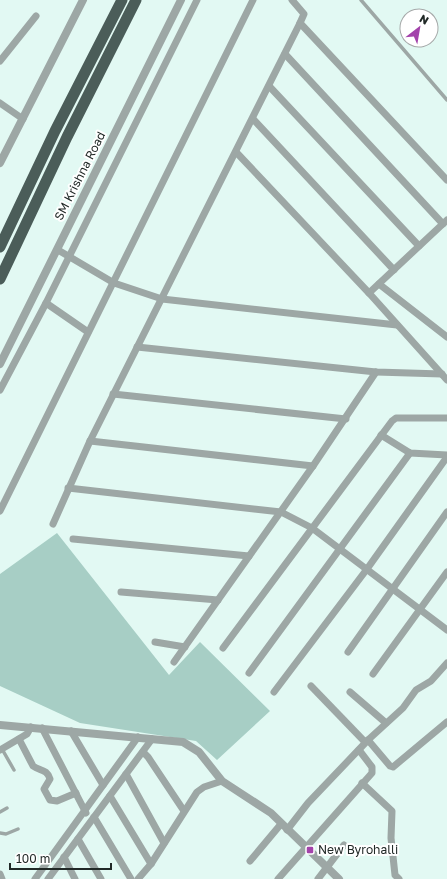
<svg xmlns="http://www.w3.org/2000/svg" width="447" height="879" viewBox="0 0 447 879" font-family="'Golos Text',sans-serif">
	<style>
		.green { fill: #a7cec5 }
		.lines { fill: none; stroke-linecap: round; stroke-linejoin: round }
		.service { stroke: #9da7a5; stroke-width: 3.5 }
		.minor { stroke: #9da7a5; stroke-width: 7 }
		.tertiary { stroke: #9da7a5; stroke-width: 8 }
		.trunk { stroke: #4b5d59; stroke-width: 11 }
		.poi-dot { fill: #a343ab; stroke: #fff; stroke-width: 1.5 }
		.labels { text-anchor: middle; stroke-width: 4; stroke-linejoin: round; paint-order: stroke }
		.street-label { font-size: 12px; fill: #212927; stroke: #fff }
		.poi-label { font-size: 12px; fill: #212927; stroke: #fff; text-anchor: start }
	</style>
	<rect width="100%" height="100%" fill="#e2f9f3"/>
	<polygon class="green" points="57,533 169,675 200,642 270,711 217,760 196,741 80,723 0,686 0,574"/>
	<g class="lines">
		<g class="service">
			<polyline points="361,0 447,100"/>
			<polyline points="2,749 14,770"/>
			<polyline points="0,812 7,808"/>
			<polyline points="0,833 6,834 18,829"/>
		</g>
		<g class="minor">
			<polyline points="300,23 447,180"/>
			<polyline points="285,54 443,224"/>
			<polyline points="0,61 36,16"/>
			<polyline points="269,86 419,246"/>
			<polyline points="0,103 23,119"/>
			<polyline points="253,119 394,270"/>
			<polyline points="236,152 369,293 447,380"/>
			<polyline points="58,250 114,283 162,299 397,325"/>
			<polyline points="379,284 447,337"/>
			<polyline points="369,293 447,220"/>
			<polyline points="46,303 88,332"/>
			<polyline points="137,347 376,372 442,374"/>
			<polyline points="0,390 46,303 197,0"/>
			<polyline points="113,394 346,419"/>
			<polyline points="381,435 410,453 447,455"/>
			<polyline points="90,441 313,466"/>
			<polyline points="68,488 281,512 312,528 447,630"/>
			<polyline points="0,511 253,0"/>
			<polyline points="53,524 90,441 300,23 304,14 292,0"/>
			<polyline points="73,539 249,556"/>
			<polyline points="121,592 218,600"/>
			<polyline points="155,642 185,647"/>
			<polyline points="223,648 392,421 396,418 447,418"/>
			<polyline points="348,652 447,512"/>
			<polyline points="174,662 313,466 376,372"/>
			<polyline points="249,673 410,453"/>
			<polyline points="373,674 447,572"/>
			<polyline points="311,686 365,742"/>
			<polyline points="274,692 367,569 447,457"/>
			<polyline points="350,692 386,723"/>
			<polyline points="42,728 86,813"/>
			<polyline points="71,731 103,785"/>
			<path d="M19,739l14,27c7,5 14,3 17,13l-6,10 6,11 7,1 19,-8"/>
			<polyline points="368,740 390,766 393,767 447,722"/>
			<polyline points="0,750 27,734 31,727"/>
			<polyline points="143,752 148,757 184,811"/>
			<polyline points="126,774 164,843"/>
			<polyline points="362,783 392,811 391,838 395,875 399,879"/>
			<polyline points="110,796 151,864"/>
			<polyline points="94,817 131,879"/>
			<polyline points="287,830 308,803 368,740 403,708 416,690 431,681 447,663"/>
			<polyline points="78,839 101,879"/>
			<polyline points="64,857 75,879"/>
			<polyline points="250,861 281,824"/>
			<polyline points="0,874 2,879"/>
			<polyline points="35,879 138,737"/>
			<polyline points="48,879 152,739"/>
			<polyline points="138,879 151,864 197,792 204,787 222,781"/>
			<polyline points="278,879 372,773 372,767 359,750"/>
			<polyline points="318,879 344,845"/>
		</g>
		<g class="tertiary">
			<polyline points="0,163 83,0"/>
			<polyline points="0,364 181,0"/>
			<polyline points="0,725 183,742 199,752 222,781 271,813 339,879"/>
		</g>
		<g class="trunk">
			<polyline points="0,247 55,131 122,0"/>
			<polyline points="0,279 67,137 136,0"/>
		</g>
	</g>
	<rect class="poi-dot" x="306" y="846" width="8" height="8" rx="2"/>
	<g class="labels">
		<g class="street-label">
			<text transform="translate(80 176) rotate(-63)" y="4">SM Krishna Road</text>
		</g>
		<g class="poi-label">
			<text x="318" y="854">New Byrohalli</text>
		</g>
	</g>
	<g transform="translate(419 28) rotate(31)"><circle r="19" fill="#ffffff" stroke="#a6a9a9"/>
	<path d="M0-3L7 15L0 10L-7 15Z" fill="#a343ab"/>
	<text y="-6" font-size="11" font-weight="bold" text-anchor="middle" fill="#212927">N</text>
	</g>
	<path d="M10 863v6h101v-6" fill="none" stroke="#212927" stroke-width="2"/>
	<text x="16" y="863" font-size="12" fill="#212927" stroke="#ffffff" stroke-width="3" paint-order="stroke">100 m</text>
</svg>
